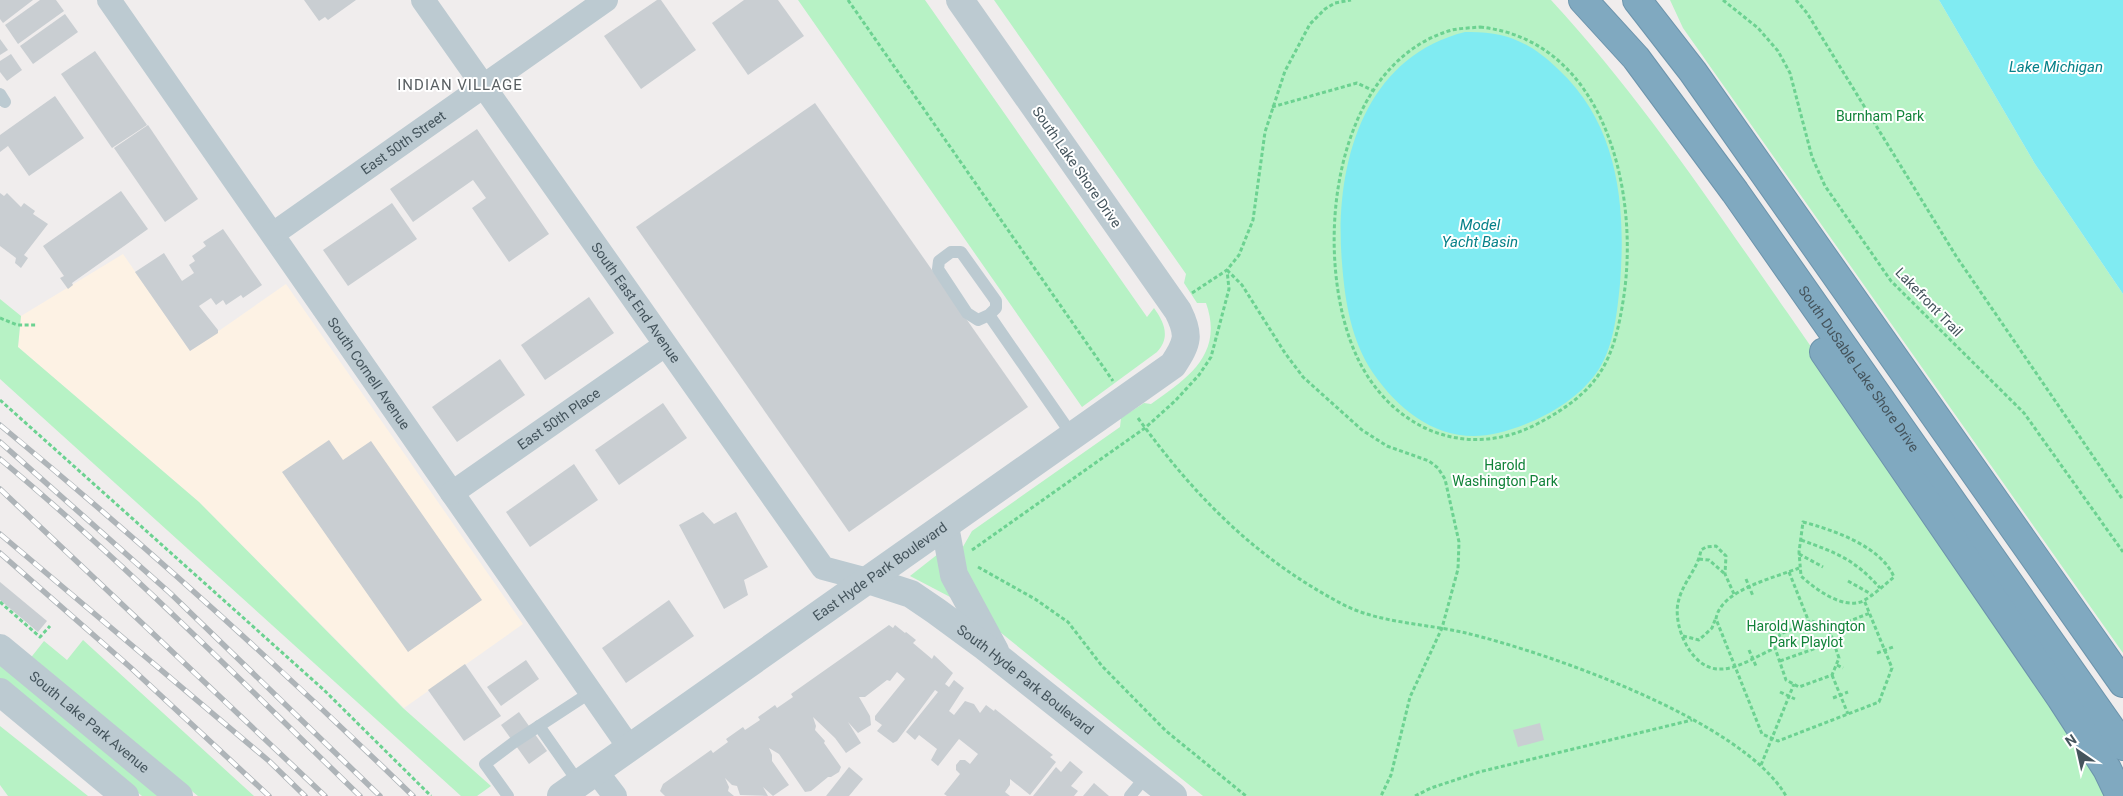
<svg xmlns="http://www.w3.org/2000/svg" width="2123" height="796" viewBox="0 0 2123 796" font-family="Roboto,sans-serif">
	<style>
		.commercial { fill: #fdf2e4 }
		.green { fill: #b7f2c5 }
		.water { fill: #80ebf2 }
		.building { fill: #c9ced2 }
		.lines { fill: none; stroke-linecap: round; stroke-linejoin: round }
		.motorway-casing { stroke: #6c94ac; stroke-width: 30 }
		.path { stroke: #6cd291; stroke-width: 3; stroke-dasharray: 4 2.5; stroke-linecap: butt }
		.service { stroke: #bccad1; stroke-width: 12 }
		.minor { stroke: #bccad1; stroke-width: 24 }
		.tertiary { stroke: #bccad1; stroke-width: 28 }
		.motorway { stroke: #80a9c0; stroke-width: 28 }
		.rail-casing { stroke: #aeb4b8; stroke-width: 5.5 }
		.rail { stroke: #fff; stroke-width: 4; stroke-dasharray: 11; stroke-linecap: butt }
		.labels { text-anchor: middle; stroke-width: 4; stroke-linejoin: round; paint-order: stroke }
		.park-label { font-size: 14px; fill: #108238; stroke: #fff }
		.street-label { font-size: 14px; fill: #44545c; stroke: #fff }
		.water-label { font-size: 15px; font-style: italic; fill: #068189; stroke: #fff }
		.neighbourhood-label { font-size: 15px; letter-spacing: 1px; fill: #595f62; stroke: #fff }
	</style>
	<rect width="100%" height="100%" fill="#f0eded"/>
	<polygon class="commercial" points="123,254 190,351 286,284 523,624 404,708 199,502 18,347 21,316"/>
	<g class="green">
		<path d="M798,0h127l222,317 7,-9c10,14 17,29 3,44l-75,55z"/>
		<path d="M994,0h557c89,96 161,205 236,312 111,160 219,322 326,484h-910l-203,-164 -39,-62 -1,-18 12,-21 148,-104 1,-9 23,-15 7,1c37,-26 73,-50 55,-101h-9l-13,-20 2,-9z"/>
		<polygon points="1670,0 1939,0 2035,164 2123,294 2123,653 1683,28"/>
		<polygon points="0,299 21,316 18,347 199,502 403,708 491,786 477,796 461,796 0,379"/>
		<polygon points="938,554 954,599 910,576"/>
		<polygon points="83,640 254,796 198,796 29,660 44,641 67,660"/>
		<polygon points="0,662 164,796 142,796 0,680"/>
		<polygon points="0,726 88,796 8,796 0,785"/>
	</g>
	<g class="water">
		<polygon points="1939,0 2123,0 2123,294 2035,164"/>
		<path d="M1465,32c41,-1 65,10 94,38 60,56 67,137 61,214 -3,29 -6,61 -21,85 -21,33 -64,55 -101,64 -53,13 -96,-18 -125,-60 -22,-33 -28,-71 -31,-110 -8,-94 19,-205 123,-231z"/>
	</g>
	<g class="building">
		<polygon points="0,0 33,0 3,23 0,19"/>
		<polygon points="40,0 56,0 64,11 18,44 5,25"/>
		<polygon points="304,0 356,0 328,20 325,17 319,21"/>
		<polygon points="657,0 661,0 696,50 641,89 604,36"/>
		<polygon points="744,0 778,0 804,36 748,75 712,23"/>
		<polygon points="65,14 78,32 33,64 20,46"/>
		<polygon points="0,39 8,50 0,55"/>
		<polygon points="95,51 147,125 112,148 61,74"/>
		<polygon points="11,54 22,70 7,81 0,72 0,61"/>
		<polygon points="55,96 84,138 29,176 8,146 0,152 0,135"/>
		<polygon points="815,103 1028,407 849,532 636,227"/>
		<polygon points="148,125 198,199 165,222 114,148"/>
		<polygon points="477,129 549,234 509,262 472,208 486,198 473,180 413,222 390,189"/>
		<polygon points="121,191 148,229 72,283 73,285 68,289 60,278 64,276 43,246"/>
		<polygon points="0,193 4,196 7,193 21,207 24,203 35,211 33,214 48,224 24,255 28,258 21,268 15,263 16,258 0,246"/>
		<polygon points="392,203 417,239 348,286 323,250"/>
		<polygon points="223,229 262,285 243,298 241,295 226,305 223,300 216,305 211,298 199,306 218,330 218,333 190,351 135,272 164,253 182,281 194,273 189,265 195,261 192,256 206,246 203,242"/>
		<polygon points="589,297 614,333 545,380 521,345"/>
		<polygon points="500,359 525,395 457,442 432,407"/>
		<polygon points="663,403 687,438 619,485 595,450"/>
		<polygon points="329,440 343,460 371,441 482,600 408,652 282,472"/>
		<polygon points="574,464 598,500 530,547 506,512"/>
		<polygon points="703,512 714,524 736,512 768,567 744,580 748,595 724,609 679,525"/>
		<polygon points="0,582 47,621 38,632 0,600"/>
		<polygon points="669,600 694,636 626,683 602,648"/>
		<polygon points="889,625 893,628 895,625 905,633 906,632 916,640 913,643 932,659 934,655 953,673 945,684 949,687 954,680 964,688 949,711 954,715 965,701 974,704 980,713 986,705 994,711 995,709 1053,755 1050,757 1056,762 1030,795 1010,779 1010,785 1005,792 1010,796 947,796 944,794 960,774 956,770 956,765 960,760 965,760 970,764 978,754 959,739 938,766 931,760 937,749 919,735 915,740 906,732 938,692 935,690 897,741 893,743 877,731 882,725 875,720 875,716 905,679 897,672 890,681 887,680 865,697 859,697 870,716 871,725 858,733 848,722 861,743 846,753 835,738 813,717 816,726 815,730 825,741 824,743 841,767 839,772 831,777 828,777 811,791 805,792 779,754 769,748 772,755 772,761 789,785 773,796 763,787 768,796 740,795 737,786 732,785 725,778 729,787 728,791 734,796 665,796 660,791 663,784 711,750 713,753 728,742 726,739 743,727 745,730 760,720 758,717 775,705 777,708 793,697 791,694"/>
		<polygon points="526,660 539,679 501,706 487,687"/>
		<polygon points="465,664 501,716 464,741 428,690"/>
		<polygon points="519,712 547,751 529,764 501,725"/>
		<polygon points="1540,723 1544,740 1518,747 1513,730"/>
		<polygon points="1070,761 1083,772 1071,786 1078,791 1074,796 1033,796 1056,767 1061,772"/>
		<polygon points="849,767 863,779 849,796 826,796"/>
		<polygon points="1094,783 1109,796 1083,796"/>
	</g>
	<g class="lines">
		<g class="motorway-casing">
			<g id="motorway">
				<path id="s8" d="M1583,0l53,58 99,134 388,554"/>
				<polyline points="1637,0 1693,72 2123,683"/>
				<polyline points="1824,352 2061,698 2107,769 2120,796"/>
			</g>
		</g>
		<g class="path">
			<polyline points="848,0 1113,381"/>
			<polyline points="1723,0 1758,28 1778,51 1790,73 1812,157 1825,186 1891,281 2024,413 2123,552"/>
			<polyline points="1796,0 1807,13 1956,256 2123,500"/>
			<path d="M1480,27c125,13 159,164 144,268 -10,68 -25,96 -87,129 -71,37 -145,5 -179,-65 -47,-98 -29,-294 94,-329 9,-2 19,-2 28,-3z"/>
			<polyline points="1272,107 1357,83 1374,91"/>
			<polyline points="1227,270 1242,285 1285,353 1303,377 1362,430 1387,446 1429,461 1438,468 1445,479 1459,542 1458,569 1442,628 1410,697 1391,775 1381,796"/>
			<polyline points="1192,293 1227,270 1239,255 1253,220 1265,132 1285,71 1310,24 1325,9 1335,3 1351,0"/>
			<polyline points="0,318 17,325 37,325"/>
			<polyline points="0,400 324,690 431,796"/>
			<path d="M1138,418c58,80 119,142 208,188 35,17 82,18 120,27 83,20 277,88 320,163"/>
			<path d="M1803,522c30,8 78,24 91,55 -10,8 -20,18 -31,24 -20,9 -48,-12 -62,-25l-2,-24z"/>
			<path d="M1801,540c36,13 53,19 79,48"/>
			<polyline points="972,550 1145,428 1175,401 1199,375 1211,357 1229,289 1227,270"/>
			<polyline points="1799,554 1823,567"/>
			<polyline points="1699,559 1709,560 1725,574"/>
			<polyline points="978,567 1035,599 1068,622 1102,666 1166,731 1246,796"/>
			<path d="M1799,568c-25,10 -79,22 -83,51l46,115 16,7 101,-39 13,-34 -28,-68"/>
			<polyline points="1789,572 1809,622"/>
			<polyline points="1746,579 1753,596"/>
			<polyline points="1848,581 1871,594"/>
			<path d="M1734,594l-9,-20 1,-18 -10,-10 -10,1 -5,3c-3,19 -19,33 -23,53 -5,24 14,68 43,66 17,0 38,-14 54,-21"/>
			<polyline points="0,602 40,637 50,626"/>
			<polygon points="1812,621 1829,629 1839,658 1832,675 1799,687 1786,680 1775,648 1780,634"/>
			<polyline points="1829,629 1870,613"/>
			<polyline points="1683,636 1699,640 1712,628 1715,620"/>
			<polyline points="1769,637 1777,641"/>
			<polyline points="1749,650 1756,666"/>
			<polyline points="1877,653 1893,647"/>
			<polyline points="1780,661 1833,642"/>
			<polyline points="1837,665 1843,668"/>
			<polyline points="1832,675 1848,714"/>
			<polyline points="1780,692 1795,699"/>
			<polyline points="1833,698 1848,692"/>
			<polyline points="1761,765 1794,684"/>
			<polyline points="1415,796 1431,788 1479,772 1692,720"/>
		</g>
		<g class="service">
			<polyline points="0,94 5,102"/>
			<polyline points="989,315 978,320 967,313 938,269 939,261 951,252 961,252 996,301 996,308 989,315 1072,435"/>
			<polyline points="539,726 579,783"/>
			<polyline points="508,796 485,764 513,743 591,692"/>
			<polyline points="1130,796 1147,775"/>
		</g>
		<g class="minor">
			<path id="s1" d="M109,0l520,747"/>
			<path id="s2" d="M423,0l400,568 45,12"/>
			<path id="s3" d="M273,234l333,-234"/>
			<path id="s4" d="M452,493l213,-148"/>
			<polyline points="596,771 615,796"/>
		</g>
		<g class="tertiary">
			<polyline points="945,526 954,575 995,651"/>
			<path id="s5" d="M868,580l43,14 25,17 49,36 188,149"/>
			<path id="s6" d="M0,648l179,148"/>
			<polyline points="0,692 125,796"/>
			<path id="s7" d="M561,796l612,-431c15,-23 17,-30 5,-54l-218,-311"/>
		</g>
		<use href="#motorway" class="motorway"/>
		<g class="rail-casing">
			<g id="rail">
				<path d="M0,425c143,118 280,242 413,371"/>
				<polyline points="0,442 170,593 380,796"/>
				<path d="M0,459c126,105 242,223 360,337"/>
				<polyline points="0,489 325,796"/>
				<polyline points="0,534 269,761 305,796"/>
				<polyline points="0,553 130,667 269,796"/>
			</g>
		</g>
		<use href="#rail" class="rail"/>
	</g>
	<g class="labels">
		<g class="park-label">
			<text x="1880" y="121">Burnham Park</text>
			<text x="1505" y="470">Harold<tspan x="1505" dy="16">Washington Park</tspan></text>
			<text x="1806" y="631">Harold Washington<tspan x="1806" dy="16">Park Playlot</tspan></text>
		</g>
		<g class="street-label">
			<text dy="5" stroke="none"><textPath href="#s3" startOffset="159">East 50th Street</textPath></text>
			<text transform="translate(1077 167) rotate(55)" y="5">South Lake Shore Drive</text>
			<text transform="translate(1929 302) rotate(46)" y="5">Lakefront Trail</text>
			<text dy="5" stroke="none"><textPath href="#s2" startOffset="370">South East End Avenue</textPath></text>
			<text dy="5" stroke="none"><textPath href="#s8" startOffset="461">South DuSable Lake Shore Drive</textPath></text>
			<text dy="5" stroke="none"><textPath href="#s1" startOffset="455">South Cornell Avenue</textPath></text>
			<text dy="5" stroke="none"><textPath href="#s4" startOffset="130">East 50th Place</textPath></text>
			<text dy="5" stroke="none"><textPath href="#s7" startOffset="390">East Hyde Park Boulevard</textPath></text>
			<text dy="5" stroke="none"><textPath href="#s5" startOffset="188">South Hyde Park Boulevard</textPath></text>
			<text dy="5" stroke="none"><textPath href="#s6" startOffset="116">South Lake Park Avenue</textPath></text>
		</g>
		<g class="water-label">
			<text x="2056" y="72">Lake Michigan</text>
			<text x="1480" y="230">Model<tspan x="1480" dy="17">Yacht Basin</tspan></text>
		</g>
		<g class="neighbourhood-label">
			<text x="460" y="90">INDIAN VILLAGE</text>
		</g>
	</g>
	<g transform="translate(2078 751) rotate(326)" stroke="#ffffff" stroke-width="4" paint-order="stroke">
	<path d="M0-4L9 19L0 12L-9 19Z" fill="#44545c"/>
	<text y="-8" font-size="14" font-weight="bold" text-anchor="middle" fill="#44545c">N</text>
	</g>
</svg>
